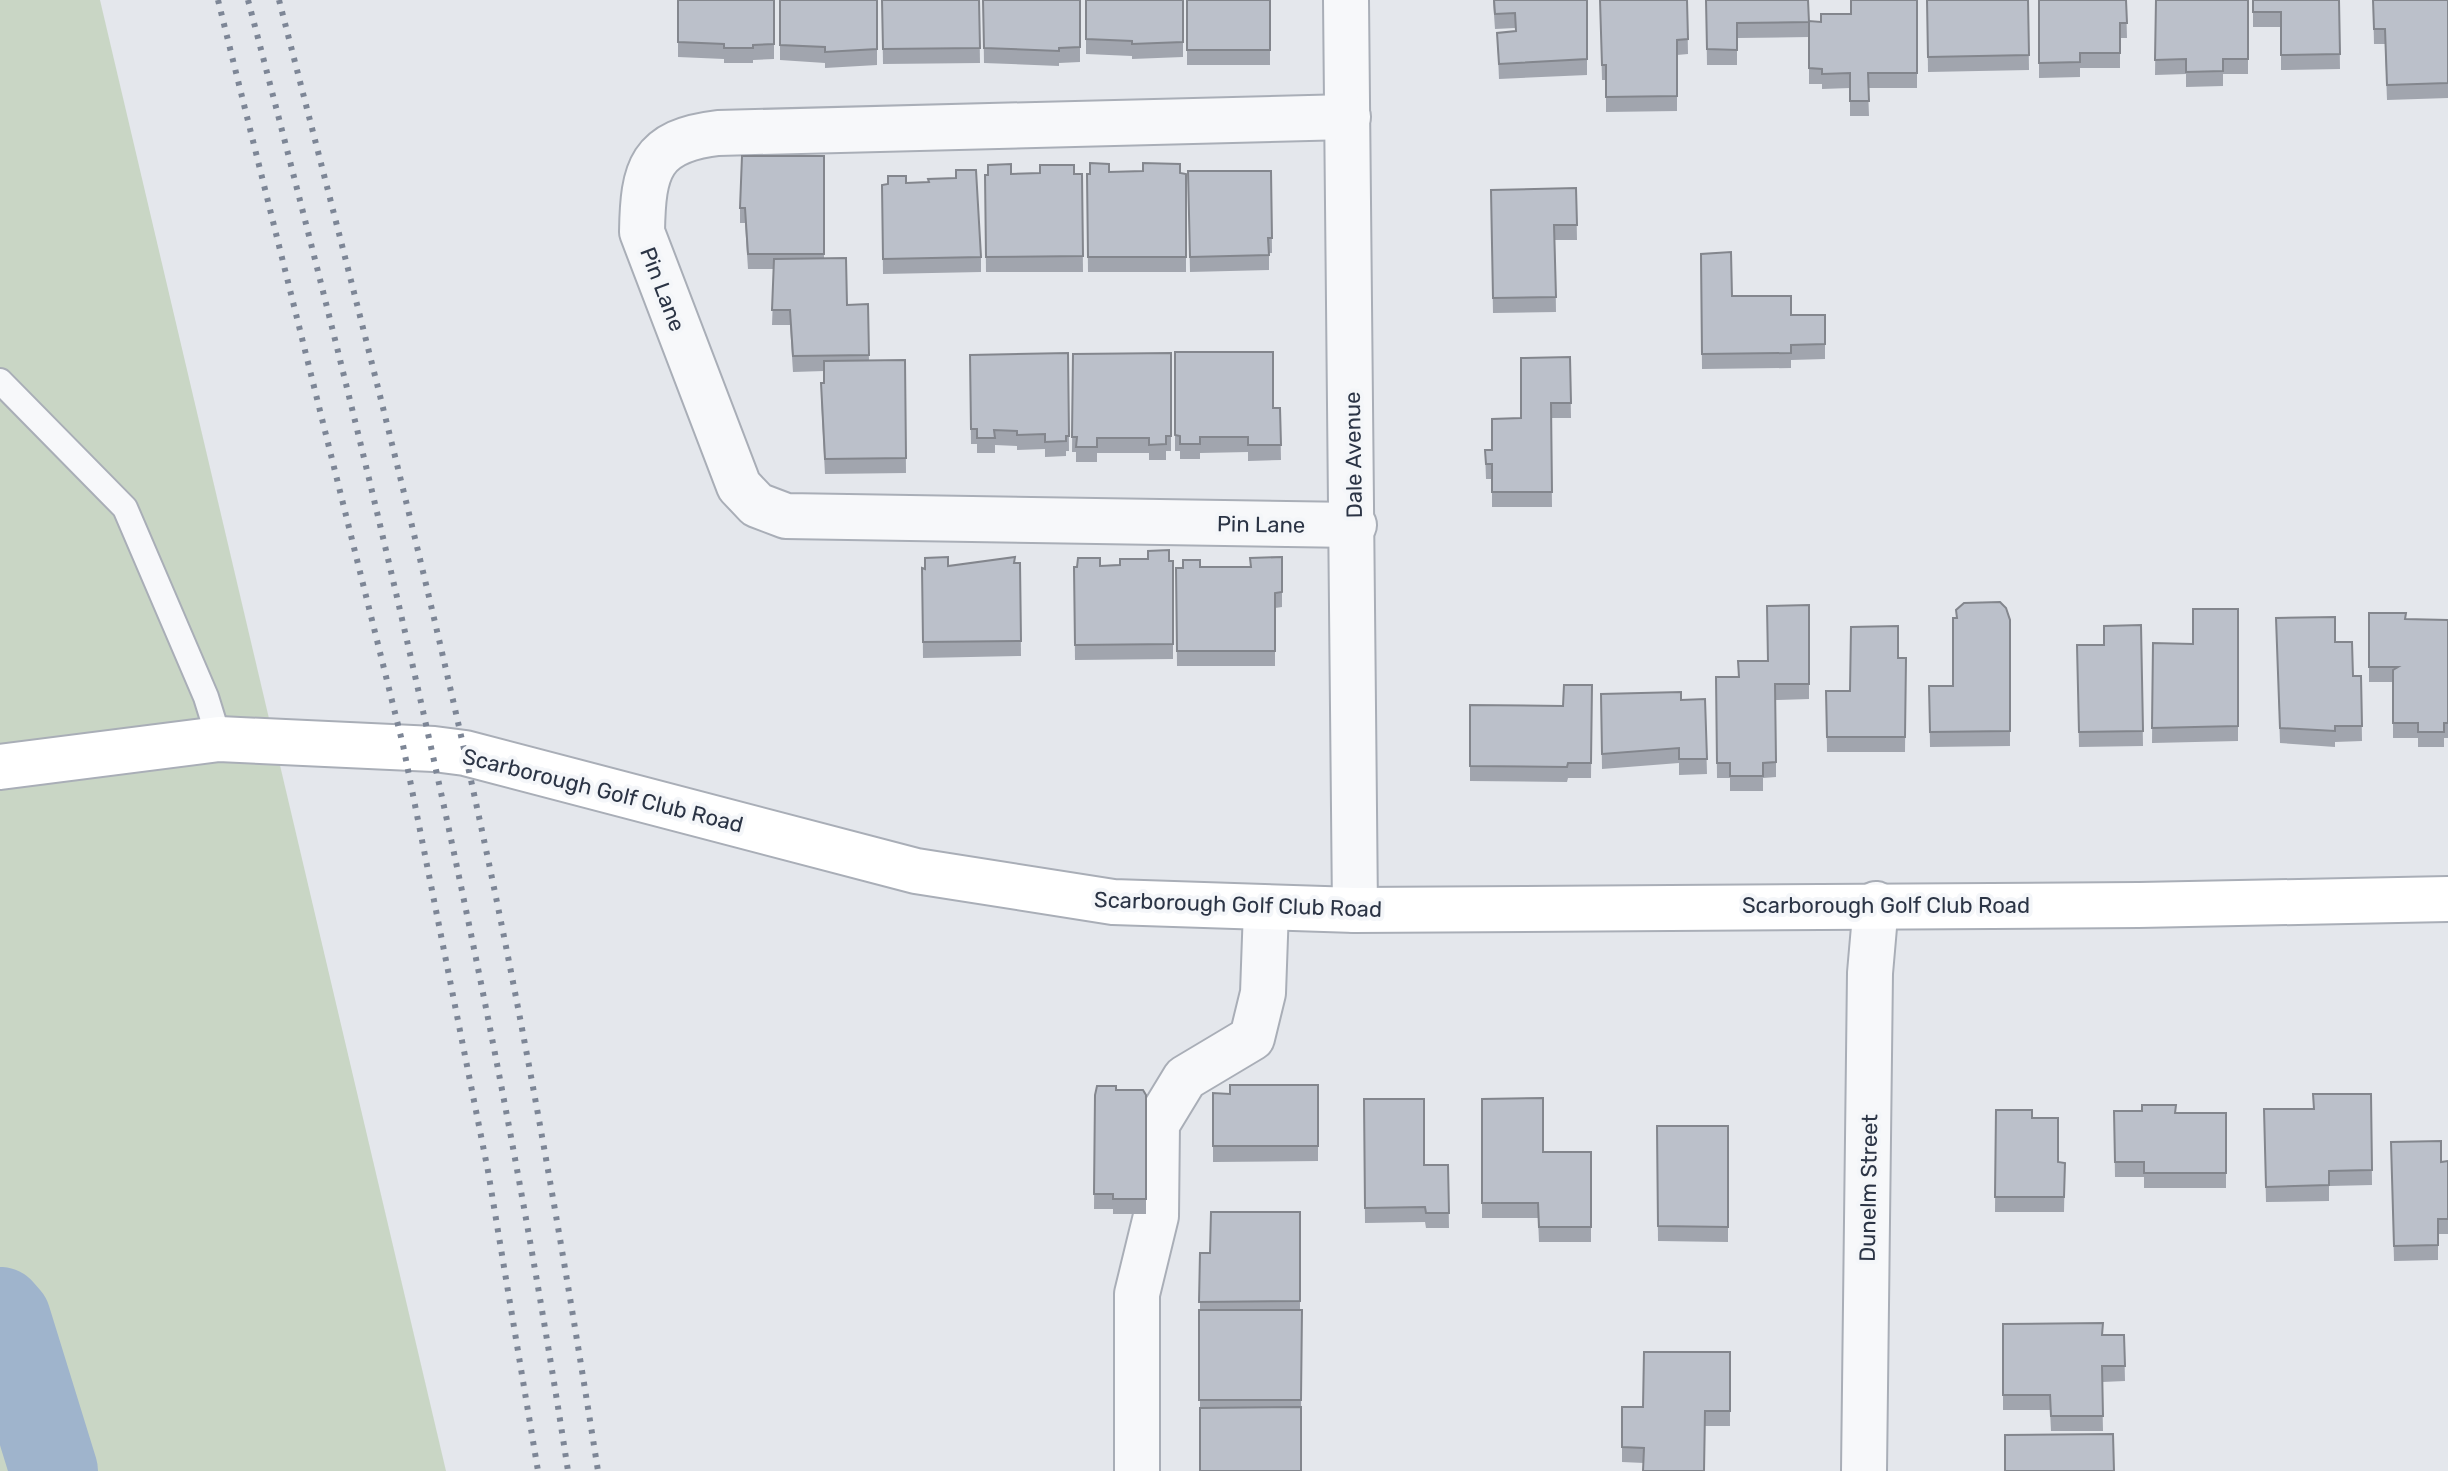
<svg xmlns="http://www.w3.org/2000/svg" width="2448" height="1471" viewBox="0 0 2448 1471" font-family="Rubik,sans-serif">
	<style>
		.green { fill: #c9d6c5 }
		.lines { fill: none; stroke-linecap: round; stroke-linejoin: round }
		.river { stroke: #9fb4cc; stroke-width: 88 }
		.lane-casing { stroke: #a9aeb7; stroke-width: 28 }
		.street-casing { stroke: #a9aeb7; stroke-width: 48 }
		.secondary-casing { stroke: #a9aeb7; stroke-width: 48 }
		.lane { stroke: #f7f8fa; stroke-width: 24 }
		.street { stroke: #f7f8fa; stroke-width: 44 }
		.secondary { stroke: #fff; stroke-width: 44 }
		.rail { stroke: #7d8696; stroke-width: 6; stroke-dasharray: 4 8; stroke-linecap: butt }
		.wall { fill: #a1a5ae }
		.building { fill: #bbc0ca; stroke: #83868d; stroke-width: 2 }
		.labels { text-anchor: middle; stroke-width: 8; stroke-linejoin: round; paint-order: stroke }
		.street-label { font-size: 22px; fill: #2b3445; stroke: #f4f6f9 }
	</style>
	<rect width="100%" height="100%" fill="#e4e7ec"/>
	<polygon class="green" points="0,0 100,0 446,1471 0,1471"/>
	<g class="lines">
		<polyline class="river" points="0,1311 7,1319 54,1471"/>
		<g class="lane-casing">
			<polyline id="lane" points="0,381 125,508 206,697 219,739"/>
		</g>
		<g class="street-casing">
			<g id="street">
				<polyline points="1346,0 1355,910"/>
				<path d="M1348,117l-630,16c-68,8 -75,36 -76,99l97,254 18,19 29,11 568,9"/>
				<polyline points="1137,1471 1137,1294 1156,1216 1157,1124 1185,1078 1252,1038 1263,993 1266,909"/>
				<polyline points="1864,1471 1870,973 1876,904"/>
			</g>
		</g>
		<g class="secondary-casing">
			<polyline id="secondary" points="0,767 219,739 434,749 465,753 916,871 1113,902 1355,910 2139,905 2448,899"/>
		</g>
		<use href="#lane" class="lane"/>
		<use href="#street" class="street"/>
		<use href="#secondary" class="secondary"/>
		<g class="rail">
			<polyline points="218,0 403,745 488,1171 538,1471"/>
			<path d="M248,0c128,486 244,974 320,1471"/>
			<path d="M279,0c64,249 129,498 185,749 54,239 96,480 134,722"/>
		</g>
	</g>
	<g class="wall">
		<polygon points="678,0 774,0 774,59 753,60 753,63 724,63 724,59 678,57"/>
		<polygon points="780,0 877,0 877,65 825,68 825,63 780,60"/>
		<polygon points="882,0 979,0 980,63 883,64"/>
		<polygon points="983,0 1080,0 1080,62 1059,63 1059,66 984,63"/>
		<polygon points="1086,0 1183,0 1183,57 1132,59 1132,56 1086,54"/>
		<rect x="1187" y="0" width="83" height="65"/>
		<polygon points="1493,0 1587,0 1587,75 1499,79 1497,33 1515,32 1515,28 1495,29"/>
		<polygon points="1600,0 1687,0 1688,54 1677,55 1677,111 1606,112 1606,80 1602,80"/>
		<polygon points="1706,0 1808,0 1809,37 1737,38 1737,65 1707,65"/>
		<polygon points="1917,0 1917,88 1868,88 1869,116 1850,116 1850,88 1822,89 1822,84 1809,84 1809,21 1821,22 1851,14"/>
		<polygon points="1927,0 2028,0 2029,70 1928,72"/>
		<polygon points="2039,0 2126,0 2127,38 2120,38 2120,68 2080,68 2080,77 2039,78"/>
		<polygon points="2156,0 2248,0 2248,74 2223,74 2223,86 2186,87 2186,74 2155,75"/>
		<polygon points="2253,0 2339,0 2340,69 2281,70 2281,27 2253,27"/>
		<polygon points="2373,0 2448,0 2448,98 2387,100 2385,44 2374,44"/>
		<polygon points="824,156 824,258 847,305 868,304 869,361 905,360 906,473 825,474 821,398 821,383 824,383 824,371 793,372 790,325 772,325 774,269 748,269 745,223 740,223 740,208"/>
		<polygon points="1188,171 1271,171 1272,253 1269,253 1269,270 1190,272"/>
		<polygon points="1109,172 1186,174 1186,272 1088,272 1087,174"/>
		<polygon points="1011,174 1082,174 1083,272 986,272 985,175"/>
		<polygon points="906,183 981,257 981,272 883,274 882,185"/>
		<polygon points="1576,188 1577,240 1555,240 1556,312 1493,313 1491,190"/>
		<polygon points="1701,254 1732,296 1791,315 1825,315 1825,359 1791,360 1791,368 1702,369"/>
		<polygon points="1175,352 1273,408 1280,408 1281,460 1248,461 1248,452 1200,453 1200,459 1180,459 1180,451 1175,451"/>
		<polygon points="1068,353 1069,451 1066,451 1066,456 1045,457 1045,449 1017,450 1017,446 995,445 995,453 977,453 977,444 971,444 970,355"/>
		<polygon points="1171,353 1171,451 1166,451 1166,460 1149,460 1149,453 1097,453 1097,462 1076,462 1076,452 1072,452 1073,354"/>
		<polygon points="1570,357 1571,418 1551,418 1552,507 1492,507 1492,479 1486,479 1485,450 1492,450 1521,418"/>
		<polygon points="1282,557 1282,607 1275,608 1275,666 1177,666 1176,568 1250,567"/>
		<polygon points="1173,561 1173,659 1075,660 1074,567"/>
		<polygon points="1020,563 1021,656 923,658 922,568"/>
		<polygon points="1809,605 1809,699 1776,700 1776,777 1763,778 1763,791 1730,791 1730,778 1717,778 1716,677 1738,677 1738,661 1768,661"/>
		<polygon points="2238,609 2238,741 2152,743 2153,643 2193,644"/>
		<polygon points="2369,613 2405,619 2448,620 2448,738 2444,738 2444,747 2418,747 2418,738 2393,738 2393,682 2369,682"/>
		<polygon points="2276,618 2335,642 2353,676 2361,676 2362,741 2335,742 2335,747 2280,743"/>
		<polygon points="2010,620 2010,746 1930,747 1929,686 1953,686"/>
		<polygon points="2141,625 2143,746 2079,747 2077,645 2104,645"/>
		<polygon points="1898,658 1906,658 1905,752 1827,752 1826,691 1850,691"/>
		<polygon points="1592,685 1591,778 1568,778 1567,782 1470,781 1470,705 1563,706"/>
		<polygon points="1601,694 1681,700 1705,699 1707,774 1679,775 1679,763 1602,769"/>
		<polygon points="1318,1085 1318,1161 1213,1162 1213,1093 1230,1094"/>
		<polygon points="1116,1090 1146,1095 1146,1214 1113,1214 1113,1209 1094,1209 1095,1095"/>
		<polygon points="2313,1094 2371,1094 2372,1185 2329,1186 2329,1201 2266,1202 2264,1109 2313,1109"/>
		<polygon points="1364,1099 1424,1165 1448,1165 1449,1228 1426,1228 1425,1222 1365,1223"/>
		<polygon points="1482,1099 1543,1152 1591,1152 1591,1242 1539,1242 1538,1218 1482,1218"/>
		<polygon points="1996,1110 2032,1118 2058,1162 2065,1163 2064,1212 1995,1212"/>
		<polygon points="2114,1111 2226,1113 2226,1188 2144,1188 2144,1177 2115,1177"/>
		<polygon points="1657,1126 1728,1126 1728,1242 1658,1241"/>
		<polygon points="2391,1142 2441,1162 2448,1161 2448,1234 2438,1234 2438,1260 2394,1261"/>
		<polygon points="1300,1212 1300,1310 1302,1310 1301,1415 1200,1471 1200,1253 1210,1253"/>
		<polygon points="2003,1324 2102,1335 2124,1335 2125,1381 2102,1382 2103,1431 2051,1431 2050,1410 2003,1410"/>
		<polygon points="1730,1352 1730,1426 1705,1426 1644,1463 1622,1462 1622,1407 1643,1407"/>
	</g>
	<g class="building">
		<polygon points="678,0 774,0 774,44 753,45 753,48 724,48 724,44 678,42"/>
		<polygon points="780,0 877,0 877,49 825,52 825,47 780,45"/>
		<polygon points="882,0 979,0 980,48 883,49"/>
		<polygon points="983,0 1080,0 1080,47 1059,48 1059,51 984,48"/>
		<polygon points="1086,0 1183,0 1183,42 1132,44 1132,41 1086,39"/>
		<rect x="1187" y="0" width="83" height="50"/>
		<polygon points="1494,0 1587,0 1587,59 1499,64 1497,33 1516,31 1515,13 1495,14"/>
		<polygon points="1600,0 1687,0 1688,39 1677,40 1677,96 1606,97 1606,65 1602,65"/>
		<polygon points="1706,0 1808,0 1809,22 1737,23 1737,50 1707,49"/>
		<polygon points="1851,0 1917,0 1917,73 1868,73 1869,101 1850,101 1850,73 1822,74 1822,69 1809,68 1809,21 1821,22 1821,14 1851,14"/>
		<polygon points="1927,0 2028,0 2029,55 1928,57"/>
		<polygon points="2039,0 2126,0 2127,23 2120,23 2120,53 2080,53 2080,62 2039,63"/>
		<polygon points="2156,0 2248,0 2248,59 2223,59 2223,71 2186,72 2186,59 2155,60"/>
		<polygon points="2253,0 2339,0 2340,54 2281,55 2281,12 2253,12"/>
		<polygon points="2373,0 2448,0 2448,83 2387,85 2385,29 2374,29"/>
		<polygon points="742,156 824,156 824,254 748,254 745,208 740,208"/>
		<polygon points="1090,163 1109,164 1109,172 1143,171 1143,163 1180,164 1180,173 1186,174 1186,257 1088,257 1087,174 1090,174"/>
		<polygon points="1011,164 1011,174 1040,173 1040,165 1074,165 1074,174 1082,174 1083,256 986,257 985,175 988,175 988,165"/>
		<polygon points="956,170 976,170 981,257 883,259 882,185 888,184 888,176 906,176 906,183 929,182 928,179 956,178"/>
		<polygon points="1188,171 1271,171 1272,238 1268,238 1269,255 1190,257"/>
		<polygon points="1576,188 1577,225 1554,225 1556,297 1493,298 1491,190"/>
		<polygon points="1731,252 1732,296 1791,296 1791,315 1825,315 1825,344 1791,345 1791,353 1702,354 1701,254"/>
		<polygon points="846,258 847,305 868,304 869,355 793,356 790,310 772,310 774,259"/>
		<polygon points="1175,352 1273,352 1273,408 1280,408 1281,445 1248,445 1248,437 1200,437 1200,444 1180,444 1180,436 1175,435"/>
		<polygon points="1068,353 1069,436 1066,436 1066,441 1045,442 1045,434 1017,435 1017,431 994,430 995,438 977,438 977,429 971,429 970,355"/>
		<polygon points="1171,353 1171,436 1166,436 1166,444 1149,445 1149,438 1097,438 1097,447 1076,447 1077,437 1072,437 1073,354"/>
		<polygon points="1570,357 1571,403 1551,403 1552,492 1492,492 1492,464 1486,464 1485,450 1492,450 1492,419 1521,418 1521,358"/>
		<polygon points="905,360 906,458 825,459 821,383 824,383 824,361"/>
		<polygon points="1169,550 1169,561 1173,561 1173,644 1075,645 1074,567 1077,567 1078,558 1100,558 1100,566 1120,565 1120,559 1148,559 1148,551"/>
		<polygon points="948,557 948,566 1015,557 1014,563 1020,563 1021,641 923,642 922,568 925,569 925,558"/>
		<polygon points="1282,557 1282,592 1275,593 1275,651 1177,651 1176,568 1183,568 1183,560 1200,560 1200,567 1251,567 1250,558"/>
		<polygon points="2000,602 2006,608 2010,620 2010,731 1930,732 1929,686 1953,686 1953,618 1957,618 1956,610 1964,603"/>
		<polygon points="1809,605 1809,684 1775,684 1776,762 1763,763 1763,776 1730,776 1730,763 1717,763 1716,677 1739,677 1738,661 1768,661 1767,606"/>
		<polygon points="2193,609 2238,609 2238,726 2152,728 2153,643 2193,644"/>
		<polygon points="2369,613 2406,613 2405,619 2448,620 2448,723 2444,723 2444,732 2418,732 2418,723 2393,723 2393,670 2398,667 2369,667"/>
		<polygon points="2335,617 2335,642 2352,642 2353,676 2361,676 2362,726 2335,726 2335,731 2280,728 2276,618"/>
		<polygon points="2141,625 2143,731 2079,732 2077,645 2104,645 2104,626"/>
		<polygon points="1898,626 1898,658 1906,658 1905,737 1827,737 1826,691 1850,691 1851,627"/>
		<polygon points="1564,685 1592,685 1591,763 1568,763 1567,767 1470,766 1470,705 1563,706"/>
		<polygon points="1681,692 1681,700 1705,699 1707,759 1679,759 1679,748 1602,754 1601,694"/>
		<polygon points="1230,1085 1318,1085 1318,1146 1213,1146 1213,1093 1230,1094"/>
		<polygon points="1097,1086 1116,1086 1116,1090 1143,1090 1146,1095 1146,1199 1113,1199 1113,1194 1094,1194 1095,1095"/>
		<polygon points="2313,1094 2371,1094 2372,1170 2329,1171 2329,1185 2266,1187 2264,1109 2314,1109"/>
		<polygon points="1543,1098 1543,1152 1591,1152 1591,1227 1539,1227 1538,1203 1482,1203 1482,1099"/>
		<polygon points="1364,1099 1424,1099 1424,1165 1448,1165 1449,1213 1426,1213 1425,1207 1365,1208"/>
		<polygon points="2142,1105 2176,1105 2175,1113 2226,1113 2226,1173 2144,1173 2144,1162 2115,1162 2114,1111 2142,1111"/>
		<polygon points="1996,1110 2032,1110 2032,1118 2058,1118 2058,1162 2065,1163 2064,1197 1995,1197"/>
		<polygon points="1657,1126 1728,1126 1728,1227 1658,1226"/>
		<polygon points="2441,1141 2441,1162 2448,1161 2448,1219 2438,1219 2438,1245 2394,1246 2391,1142"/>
		<polygon points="1211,1212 1300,1212 1300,1301 1199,1302 1200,1253 1210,1253"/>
		<polygon points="1199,1310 1302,1310 1301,1400 1199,1400"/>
		<polygon points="2103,1323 2102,1335 2124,1335 2125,1366 2102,1366 2103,1416 2051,1416 2050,1395 2003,1395 2003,1324"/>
		<polygon points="1644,1352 1730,1352 1730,1411 1705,1411 1704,1471 1643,1471 1644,1448 1622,1447 1622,1407 1643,1407"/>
		<polygon points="1301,1407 1301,1471 1200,1471 1200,1408"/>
		<polygon points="2113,1434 2114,1471 2005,1471 2005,1435"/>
	</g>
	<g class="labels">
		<g class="street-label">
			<text transform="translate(663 289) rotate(69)" y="8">Pin Lane</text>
			<text transform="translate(1353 455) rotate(-91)" y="8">Dale Avenue</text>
			<text transform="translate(1261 524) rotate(1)" y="8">Pin Lane</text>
			<text transform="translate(603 790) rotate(14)" y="8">Scarborough Golf Club Road</text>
			<text transform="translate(1238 904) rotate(2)" y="8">Scarborough Golf Club Road</text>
			<text x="1886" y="913">Scarborough Golf Club Road</text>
			<text transform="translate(1868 1188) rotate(-89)" y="8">Dunelm Street</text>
		</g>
	</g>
</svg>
